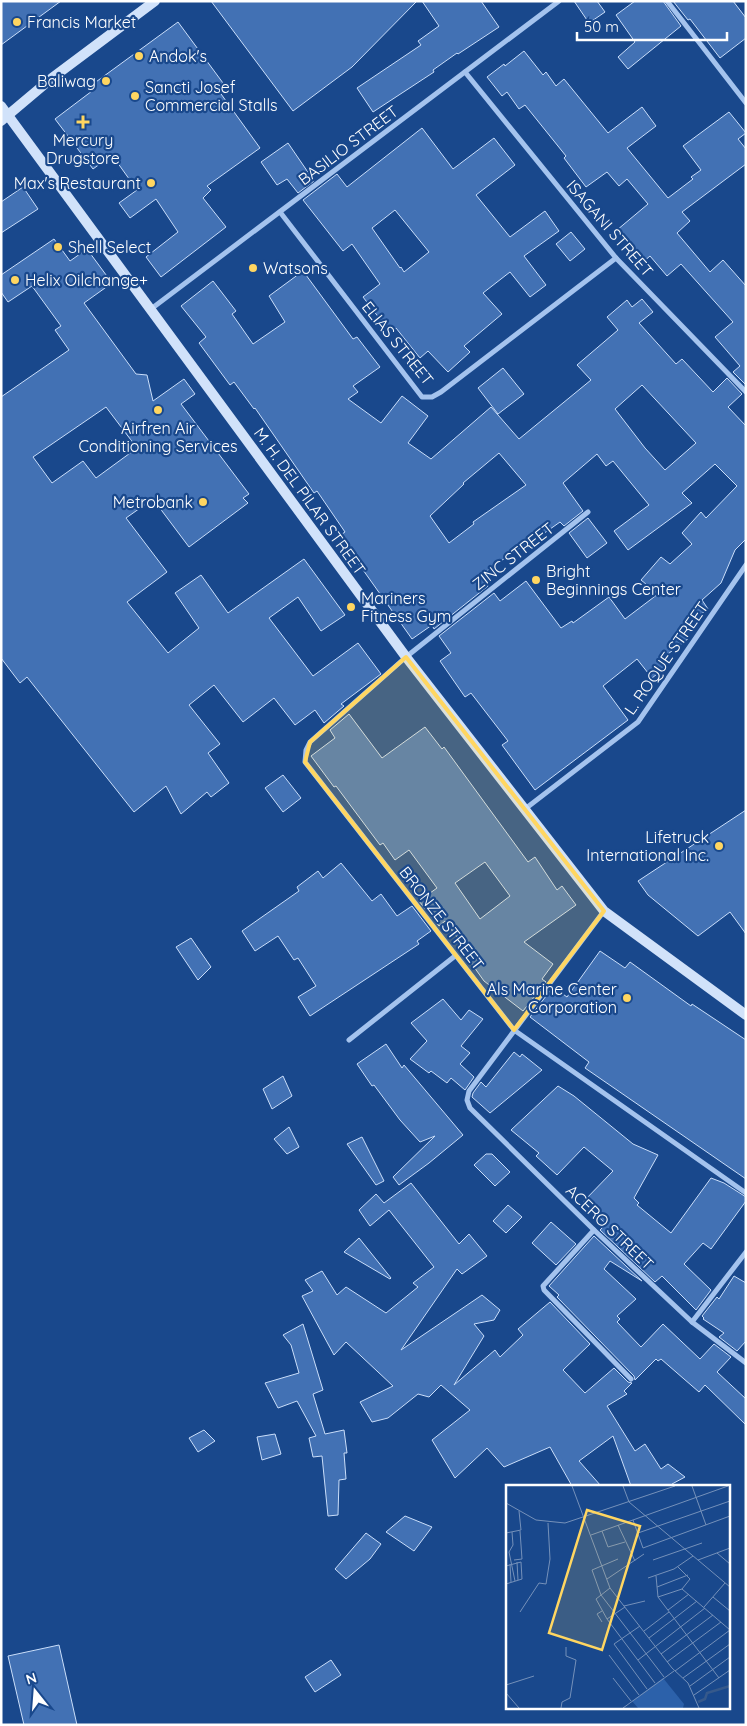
<svg xmlns="http://www.w3.org/2000/svg" width="747" height="1726" viewBox="0 0 747 1726" font-family="Quicksand,sans-serif">
	<style>
		.building { fill: #4271b4; stroke: #cadefa; fill-rule: evenodd }
		.lines { fill: none; stroke-linecap: round; stroke-linejoin: round }
		.street { stroke: #a4c3ee; stroke-width: 5 }
		.secondary { stroke: #d1e2fa; stroke-width: 10 }
		.marked { fill: #ffd661; fill-opacity: 0.2; stroke: #ffd661; stroke-width: 4; stroke-linejoin: round }
		.poi-dot { fill: #ffd661; stroke: #19488c; stroke-width: 2 }
		.labels { text-anchor: middle; stroke-width: 4.5; stroke-linejoin: round; paint-order: stroke }
		.poi-label { font-size: 16px; fill: #fff; stroke: #19488c; text-anchor: start }
		.street-label { font-size: 16px; fill: #fff; stroke: #19488c }
		.inset-river { fill: none; stroke: #36598b; stroke-width: 2.5 }
		.inset-road { fill: none; stroke: #7591ba; stroke-width: 1 }
		.view { fill: #ffd661; fill-opacity: 0.15; stroke: #ffd661; stroke-width: 2.5 }
		.inset-edge { fill: none; stroke: #fff; stroke-width: 2.5 }
	</style>
	<rect width="100%" height="100%" fill="#19488c"/>
	<g class="building">
		<polygon points="1,1 61,1 1,45"/>
		<polygon points="211,1 417,1 352,67 293,111"/>
		<polygon points="422,1 481,1 499,27 458,54 457,53 433,70 434,72 373,112 357,88 421,45 418,41 439,26"/>
		<polygon points="574,1 597,1 605,12 589,23"/>
		<polygon points="635,1 663,1 681,26 628,69 618,57 635,42 616,15"/>
		<polygon points="673,1 733,1 746,18 746,38 720,58 690,19 688,20"/>
		<polygon points="178,22 223,83 216,87 260,148 207,186 211,190 203,198 226,227 161,277 146,257 178,232 156,199 130,218 119,203 137,190 112,155 93,169 55,119 92,91 89,87"/>
		<polygon points="524,51 543,75 546,72 556,86 564,79 608,133 642,107 656,126 627,148 668,198 693,179 691,177 701,170 683,146 729,112 746,133 738,139 746,149 746,164 682,212 690,221 677,233 710,272 723,260 746,286 746,385 733,372 740,366 715,337 733,322 681,264 667,276 650,256 643,262 617,230 648,204 627,179 619,186 607,172 586,187 564,158 566,156 525,105 519,109 507,92 502,96 487,77 504,64 505,66"/>
		<path d="M422,128l31,41 41,-31 21,27 -39,30 34,42 35,-26 14,20 -35,25 22,29 -16,12 -20,-25 -27,21 19,21 -38,32 6,6 -22,20 -20,-21 -8,7 -24,-30 -5,4 -15,-18 -13,-17 17,-13 -28,-40 -9,7 -40,-51 34,-26 10,13zM395,210l34,42 -25,20 -3,-5 -1,1 -28,-40z"/>
		<polygon points="288,143 314,181 298,193 287,179 277,185 261,162"/>
		<polygon points="23,187 38,209 1,233 1,202"/>
		<polygon points="571,232 585,249 570,261 556,244"/>
		<path d="M54,239l16,22 17,-12 25,34 -28,20 52,71 11,1 6,26 31,-22 11,15 -14,10 68,90 -6,4 5,5 -59,44 -36,-48 -27,19 41,54 -40,30 41,51 31,-25 -24,-35 26,-18 27,38 76,-54 41,56 -24,16 -23,-34 -29,21 44,58 45,-33 23,31 -40,30 3,2 -20,17 -9,-13 -20,15 -21,-27 -31,24 -29,-37 -25,20 31,39 -12,9 21,30 -18,14 -4,-5 -26,22 -15,-28 -32,26 -107,-135 -7,6 -19,-25v-261l68,-47 -14,-20 6,-4 -29,-40 -24,16 -7,-10v-17zM106,407l31,41 -41,30 -13,-17 -31,22 -19,-26z"/>
		<path d="M303,271l50,68 4,-2 23,30 -27,19 5,6 -10,7 33,24 21,-27 26,20 -20,27 23,16 60,-52 28,32 72,-59 -14,-15 41,-35 -11,-13 20,-17 5,7 10,-8 11,13 -14,11 37,41 6,-5 31,33 14,-14 15,16 -14,13 18,19v113l-11,11 -14,33 -19,17 6,9 -27,19 8,10 -29,22 6,7 -14,11 -15,-19 -34,27 25,34 -93,70 -33,-45 6,-4 -37,-48 -6,4 -25,-36 11,-8 -12,-17 55,-43 6,8 26,-20 35,47 11,-7 1,2 36,-26 16,22 33,-25 -17,-14 20,-23 9,7 22,-20 -10,-11 19,-21 5,6 31,-32 -22,-22 -33,29 10,10 -64,47 -14,-19 35,-26 -36,-44 -7,5 -9,-12 -34,29 20,28 -19,15 -4,-4 -24,17 -1,-2 -54,38 7,11 -54,43 -2,-4 -20,14 -73,-103 6,-4 -28,-41 -3,2 -59,-85 -1,1 -20,-27 -4,3 -31,-42 7,-6 -25,-31 32,-25 23,30 -4,3 21,30 32,-22 -16,-26zM642,385l54,58 -31,27 -20,-22 -30,-39zM499,453l27,32 -53,37 1,2 -25,19 -19,-27 34,-32 -1,-1z"/>
		<polygon points="503,368 524,394 498,414 478,388"/>
		<polygon points="588,518 607,543 587,558 569,533"/>
		<path d="M349,714l33,44 43,-31 17,22 2,-2 84,115 7,-5 22,33 5,-4 14,19 -52,37 29,22 -11,15 4,3 -23,29 -39,-30 -17,-24 3,-2 -25,-34 -6,5 -20,-25 18,-13 -28,-38 -14,10 -12,-17 -3,2 -44,-59 -2,1 -23,-31 24,-18 -5,-8zM485,862l25,34 -30,23 -25,-36z"/>
		<polygon points="283,775 301,798 283,812 265,788"/>
		<polygon points="746,810 746,934 730,912 698,936 648,895 638,881"/>
		<polygon points="341,863 372,901 381,894 397,916 412,906 431,931 417,941 419,944 310,1016 298,997 316,986 298,958 294,960 278,936 255,951 242,931 299,891 297,887 318,871 323,878"/>
		<polygon points="191,938 211,967 198,980 176,947"/>
		<polygon points="600,951 625,968 630,962 691,1006 692,1004 746,1040 746,1179 585,1068 589,1062 530,1017 553,987 567,997"/>
		<polygon points="443,999 461,1020 469,1010 483,1019 461,1046 470,1053 460,1064 474,1077 465,1090 451,1078 447,1083 431,1071 429,1073 410,1059 427,1041 411,1023"/>
		<polygon points="386,1044 402,1068 404,1065 463,1135 429,1163 399,1185 393,1177 435,1136 420,1142 400,1120 374,1085 372,1086 357,1064"/>
		<polygon points="514,1052 520,1057 522,1054 542,1070 490,1113 472,1097 473,1093 481,1082 486,1087"/>
		<polygon points="283,1076 292,1096 272,1109 263,1089"/>
		<polygon points="558,1086 574,1096 633,1144 658,1155 634,1198 639,1203 637,1205 671,1233 711,1178 724,1183 746,1197 746,1201 711,1249 703,1243 684,1264 711,1290 696,1310 662,1276 655,1282 600,1230 606,1224 583,1202 613,1171 584,1147 557,1175 536,1156 539,1153 511,1130"/>
		<polygon points="289,1127 299,1147 287,1154 274,1139"/>
		<polygon points="362,1137 384,1181 376,1185 347,1144"/>
		<polygon points="486,1154 492,1154 510,1172 495,1186 474,1165"/>
		<polygon points="411,1183 459,1244 469,1234 487,1256 462,1274 457,1269 401,1350 482,1295 500,1310 494,1320 474,1324 484,1336 454,1385 495,1350 500,1357 523,1335 518,1329 550,1302 590,1344 563,1370 585,1393 614,1368 628,1382 632,1383 624,1391 627,1394 607,1406 635,1451 645,1444 661,1469 668,1464 685,1477 672,1484 673,1486 631,1486 613,1436 579,1461 601,1486 572,1486 550,1447 504,1467 487,1448 455,1478 432,1440 470,1410 441,1385 429,1397 418,1394 388,1418 372,1422 360,1402 393,1386 346,1342 334,1355 302,1296 313,1291 305,1280 322,1271 337,1295 346,1287 386,1313 418,1287 413,1283 434,1267 389,1210 370,1226 359,1210 376,1194 384,1203"/>
		<polygon points="508,1205 522,1217 506,1233 493,1221"/>
		<polygon points="551,1222 576,1244 556,1265 532,1243"/>
		<polygon points="594,1236 642,1281 610,1261 604,1269 636,1299 617,1316 620,1319 617,1322 641,1347 663,1324 700,1359 714,1344 731,1357 717,1372 746,1399 746,1425 705,1385 699,1392 661,1359 658,1361 656,1359 635,1380 634,1376 557,1297 559,1295 549,1286"/>
		<polygon points="359,1238 391,1278 390,1279 344,1252"/>
		<polygon points="734,1276 746,1283 746,1341 737,1351 719,1337 724,1333 703,1319 704,1318 702,1316 717,1297 719,1299"/>
		<polygon points="303,1324 323,1390 313,1394 325,1434 344,1430 347,1453 344,1453 346,1479 339,1480 338,1515 328,1516 322,1456 313,1457 309,1438 316,1436 297,1401 278,1408 265,1383 299,1373 291,1345 283,1335"/>
		<polygon points="204,1430 215,1441 198,1452 189,1438"/>
		<polygon points="275,1434 281,1454 262,1460 257,1437"/>
		<polygon points="405,1516 432,1527 414,1551 386,1532"/>
		<polygon points="366,1533 381,1544 370,1559 346,1579 335,1569"/>
		<polygon points="59,1645 77,1725 24,1725 8,1656"/>
		<polygon points="331,1660 341,1675 315,1692 305,1677"/>
	</g>
	<g class="lines">
		<g class="street">
			<polyline points="667,1 746,103"/>
			<polyline points="465,72 616,258 746,392"/>
			<polyline points="280,212 422,397 432,397 441,392 616,258"/>
			<polyline points="151,309 559,1"/>
			<polyline points="588,512 406,657 310,742 306,750 305,762 514,1030 746,1193"/>
			<polyline points="525,809 638,722 746,565"/>
			<polyline points="604,911 469,1091 467,1100 470,1108 594,1230 692,1322 746,1363"/>
			<polyline points="349,1040 455,956"/>
			<polyline points="594,1230 543,1286 544,1290 631,1379"/>
			<polyline points="692,1322 746,1252"/>
		</g>
		<g class="secondary">
			<polyline points="1,106 406,657 604,911 746,1015"/>
			<polyline points="1,121 52,78 155,1"/>
		</g>
	</g>
	<path class="marked" d="M406,657l198,254 -90,119 -209,-268 5,-20z"/>
	<g class="poi-dot">
		<circle cx="17" cy="22" r="5"/>
		<circle cx="139" cy="56" r="5"/>
		<circle cx="106" cy="81" r="5"/>
		<circle cx="135" cy="96" r="5"/>
		<path d="M80.5 114.5h5v5h5v5h-5v5h-5v-5h-5v-5h5z"/>
		<circle cx="151" cy="183" r="5"/>
		<circle cx="58" cy="247" r="5"/>
		<circle cx="253" cy="268" r="5"/>
		<circle cx="15" cy="280" r="5"/>
		<circle cx="158" cy="410" r="5"/>
		<circle cx="203" cy="502" r="5"/>
		<circle cx="536" cy="580" r="5"/>
		<circle cx="351" cy="607" r="5"/>
		<circle cx="719" cy="846" r="5"/>
		<circle cx="627" cy="998" r="5"/>
	</g>
	<g class="labels">
		<g class="poi-label">
			<text x="27" y="28">Francis Market</text>
			<text x="149" y="62">Andok's</text>
			<text x="96" y="87" text-anchor="end">Baliwag</text>
			<text x="145" y="93">Sancti Josef<tspan x="145" dy="18">Commercial Stalls</tspan></text>
			<text x="83" y="146" text-anchor="middle">Mercury<tspan x="83" dy="18">Drugstore</tspan></text>
			<text x="141" y="189" text-anchor="end">Max's Restaurant</text>
			<text x="68" y="253">Shell Select</text>
			<text x="263" y="274">Watsons</text>
			<text x="25" y="286">Helix Oilchange+</text>
			<text x="158" y="434" text-anchor="middle">Airfren Air<tspan x="158" dy="18">Conditioning Services</tspan></text>
			<text x="193" y="508" text-anchor="end">Metrobank</text>
			<text x="546" y="577">Bright<tspan x="546" dy="18">Beginnings Center</tspan></text>
			<text x="361" y="604">Mariners<tspan x="361" dy="18">Fitness Gym</tspan></text>
			<text x="709" y="843" text-anchor="end">Lifetruck<tspan x="709" dy="18">International Inc.</tspan></text>
			<text x="617" y="995" text-anchor="end">Als Marine Center<tspan x="617" dy="18">Corporation</tspan></text>
		</g>
		<g class="street-label">
			<text transform="translate(348 145) rotate(-37)" y="6">BASILIO STREET</text>
			<text transform="translate(610 228) rotate(49)" y="6">ISAGANI STREET</text>
			<text transform="translate(398 343) rotate(51)" y="6">ELIAS STREET</text>
			<text transform="translate(310 501) rotate(54)" y="6">M. H. DEL PILAR STREET</text>
			<text transform="translate(513 556) rotate(-38)" y="6">ZINC STREET</text>
			<text transform="translate(666 658) rotate(-55)" y="6">L. ROQUE STREET</text>
			<text transform="translate(442 918) rotate(52)" y="6">BRONZE STREET</text>
			<text transform="translate(610 1227) rotate(44)" y="6">ACERO STREET</text>
		</g>
	</g>
	<g transform="translate(506 1485)">
		<rect width="224" height="224" fill="#19488c"/>
		<path d="M157,193l21,26 -1,4h-45l-6,-7z" fill="#2c61aa"/>
		<path class="inset-river" d="M192,217l7,-3 2,-6 23,-7"/>
		<path class="inset-road" d="M66,1l38,102 62,80 16,15 11,25M117,1l6,16 101,85M186,1l14,39M0,18l30,17 29,3 110,-37M127,35l10,28 87,-32M112,40l17,36M96,46l6,16 17,-5M6,47l1,13 -4,7 6,29M0,48l15,-3 -2,-19M0,48v16M132,48l92,-32M85,50l137,-49M211,68l13,11M112,74l-26,11 9,25 63,82M8,75l8,-1 -2,-28M147,75l49,-17M192,75l32,-12M11,77l1,18M4,79l1,18M0,81l15,-4 1,17 -16,5M150,91l2,21 61,81M142,93l26,-9 19,-13M101,94l37,-25M151,102l31,-12M104,103l-14,11 11,20 48,64M152,112l24,-8 8,-10 -12,-12M207,112l17,14M118,121l21,-5M198,122l21,-24M162,125l21,-16M14,127l19,-29 7,1 4,-25 -2,-36M101,134l18,-12M96,137l-5,-8 5,-3M134,141l-26,18 33,45M138,146l25,-19M143,153l48,-37M155,169l52,-39M103,170l30,40M132,175l67,-52M161,177l54,-40M169,186l55,-41 -48,-41M107,193l18,23M177,193l47,-34M0,200l28,-9M184,201l40,-29M0,208l13,15M188,210l36,-25M55,223l1,-6 8,-4 6,-38 -10,-4v-9M117,223l51,-37"/>
		<path class="view" d="M81,25l53,16 -38,124 -53,-17z"/>
		<rect width="224" height="224" class="inset-edge"/>
	</g>
	<rect width="747" height="1726" fill="none" stroke="#ffffff" stroke-width="5"/>
	<g transform="translate(35 1691) rotate(343)" stroke="#19488c" stroke-width="4" paint-order="stroke">
	<path d="M0-4L9 19L0 12L-9 19Z" fill="#ffffff"/>
	<text y="-8" font-size="14" font-weight="bold" text-anchor="middle" fill="#ffffff">N</text>
	</g>
	<path d="M577 32v8h150v-8" fill="none" stroke="#ffffff" stroke-width="2.5"/>
	<text x="584" y="32" font-size="15" fill="#ffffff" stroke="#19488c" stroke-width="4" paint-order="stroke">50 m</text>
</svg>
